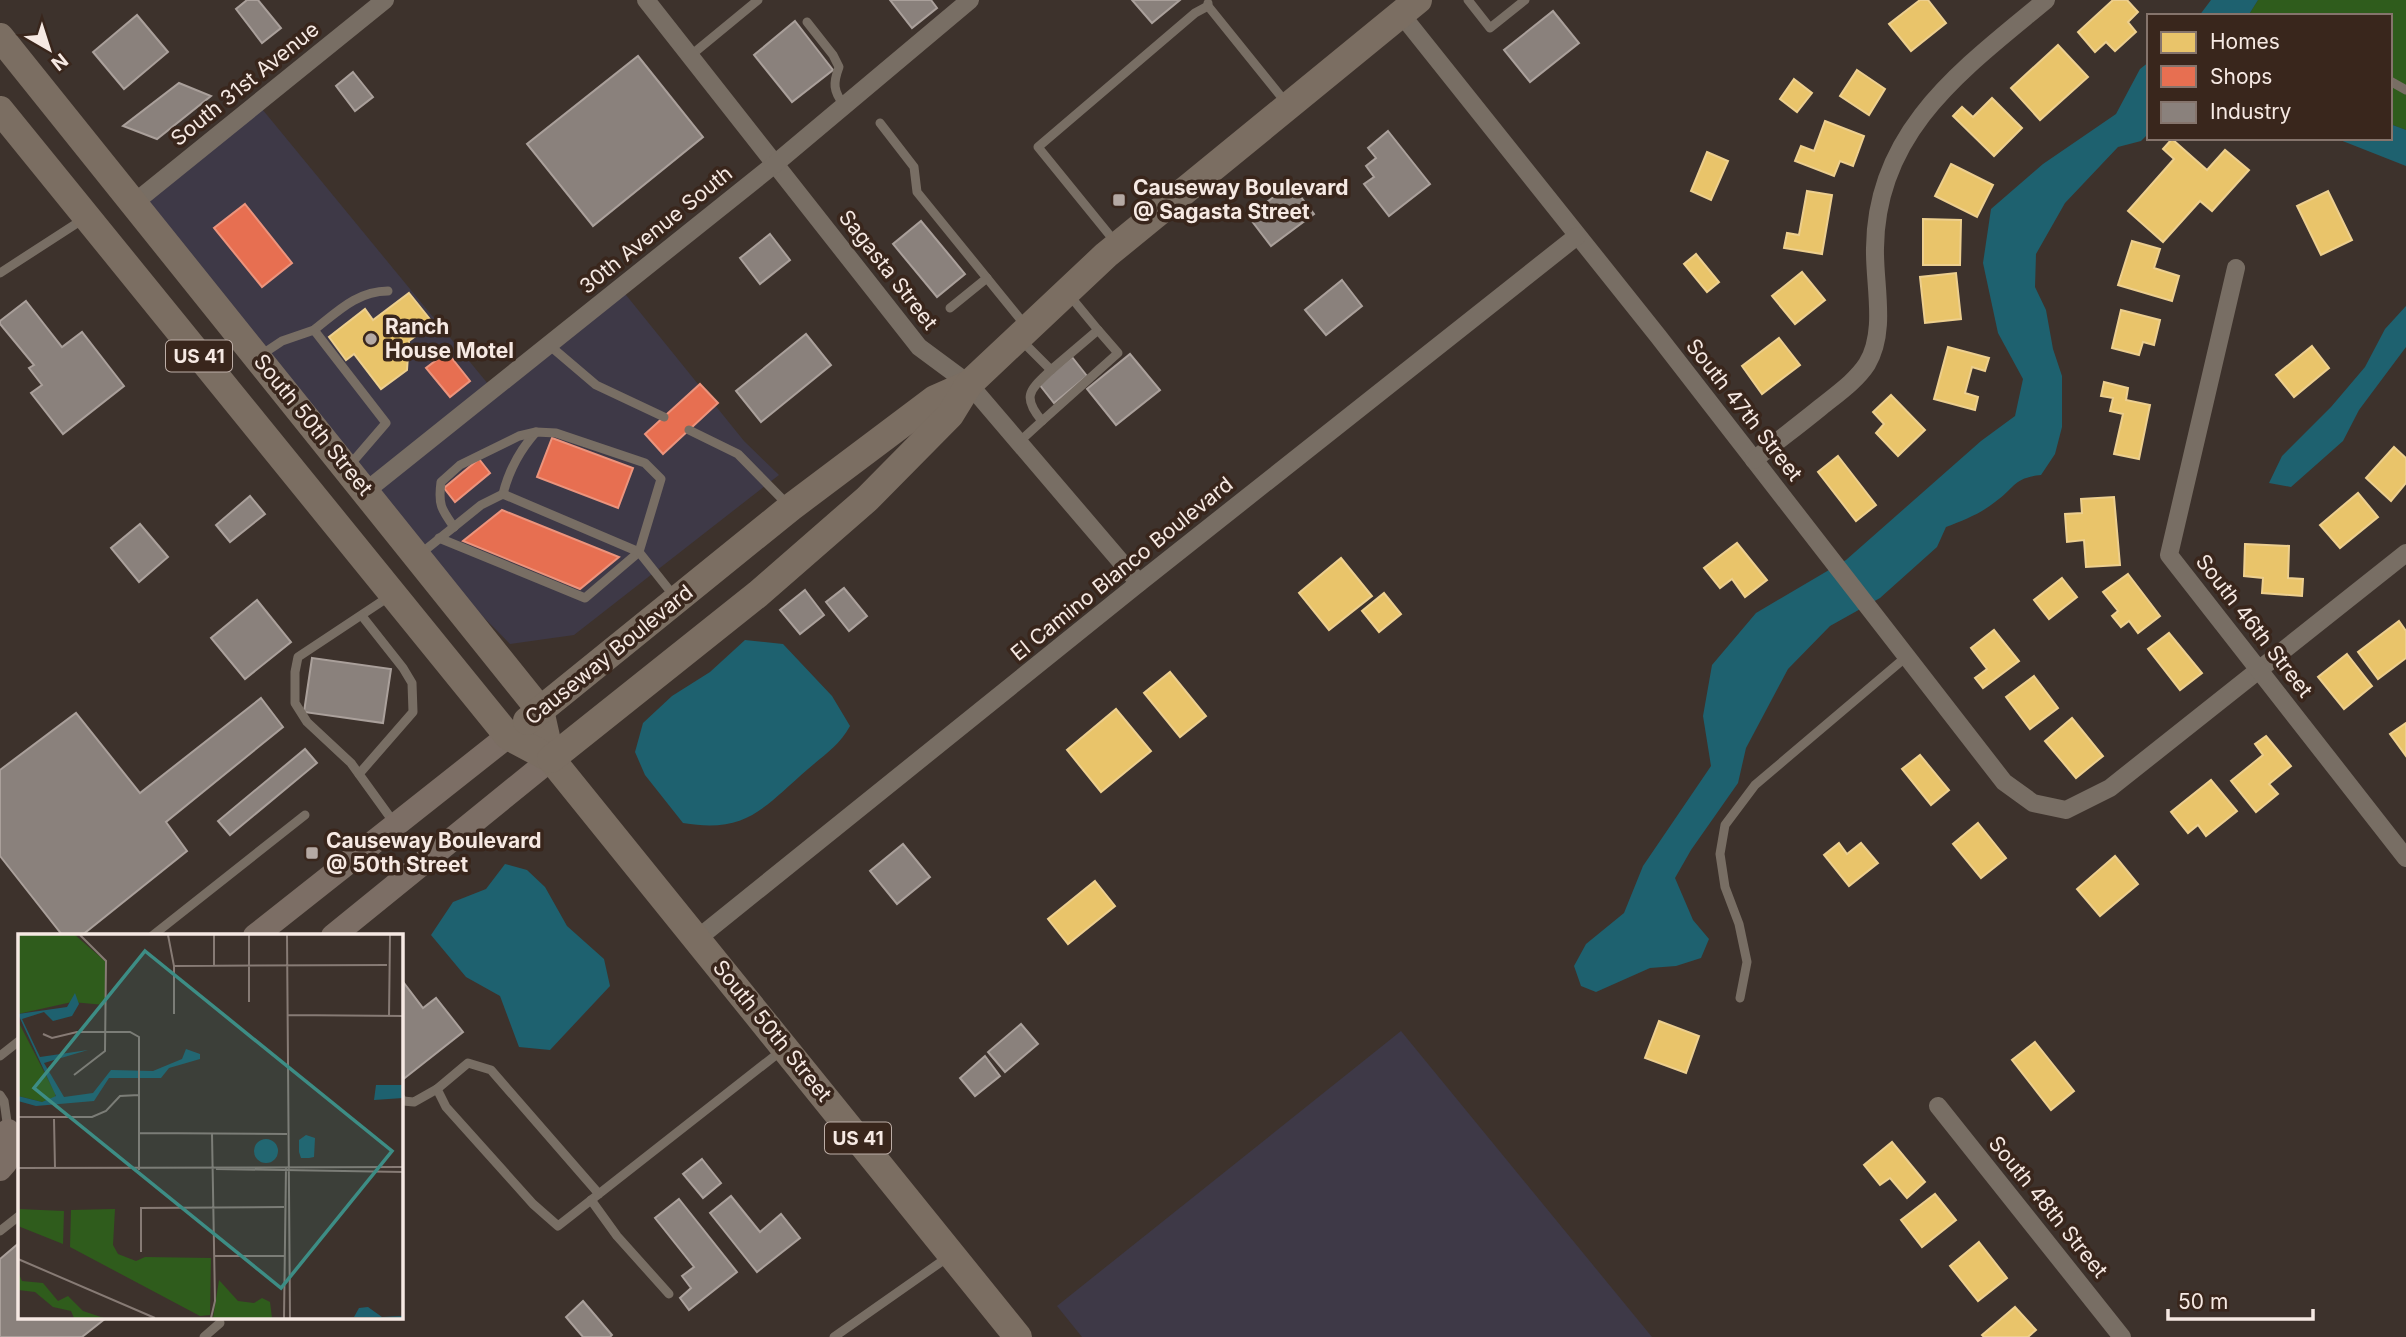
<svg xmlns="http://www.w3.org/2000/svg" width="2406" height="1337" viewBox="0 0 2406 1337" font-family="Inter,sans-serif">
	<style>
		.commercial { fill: #3e3947 }
		.green { fill: #2f5c1c }
		.water { fill: #1e616f }
		.homes { fill: #e9c46a; stroke: #edcf8e; stroke-width: 2 }
		.shops { fill: #e76f51; stroke: #ec947d; stroke-width: 2 }
		.industry { fill: #8a817c; stroke: #aaa09b; stroke-width: 2 }
		.lines { fill: none; stroke-linecap: round; stroke-linejoin: round }
		.service { stroke: #786e64; stroke-width: 9 }
		.minor { stroke: #786e64; stroke-width: 18 }
		.secondary { stroke: #7c6e65; stroke-width: 24 }
		.primary { stroke: #7b6e62; stroke-width: 28 }
		.poi-dot { fill: #b5a9a3; stroke: #39261c; stroke-width: 2.5 }
		.labels { text-anchor: middle; stroke-width: 7; stroke-linejoin: round; paint-order: stroke }
		.shield { fill: #39261c; stroke: #bdaea7; stroke-width: 2 }
		.shield-label { font-size: 19px; font-weight: bold; fill: #f6e9e3 }
		.street-label { font-size: 21px; fill: #f6e9e3; stroke: #39261c }
		.poi-label { font-size: 21px; font-weight: bold; fill: #f6e9e3; stroke: #39261c; text-anchor: start }
		.inset-road { fill: none; stroke: #877b75; stroke-width: 2 }
		.view { fill: #3d8d85; fill-opacity: 0.15; stroke: #3d8d85; stroke-width: 3.5 }
		.inset-edge { fill: none; stroke: #f6e9e3; stroke-width: 3.5 }
	</style>
	<rect width="100%" height="100%" fill="#3d322c"/>
	<g class="commercial">
		<polygon points="258,104 493,390 365,491 135,206"/>
		<polygon points="622,290 744,441 779,475 574,635 510,644 430,563 372,490"/>
		<polygon points="1401,1031 1652,1337 1082,1337 1057,1306"/>
	</g>
	<polygon class="green" points="2258,0 2406,0 2406,130 2390,124 2390,16 2248,16"/>
	<g class="water">
		<polygon points="2211,0 2258,0 2248,16 2199,16"/>
		<path d="M2149,62v71l-8,8 -23,6 -53,56 -29,51 -1,33 11,23 7,39 9,27v51l-7,27 -14,21c-28,3 -25,12 -46,27 -15,12 -31,18 -49,25l-9,20 -57,51 -50,28 -42,43 -42,79 -8,35 -47,67 -16,28 18,42 16,19 -8,19 -25,8 -26,2 -54,24 -15,-6 -7,-20 12,-22 38,-31 19,-47 68,-100 -8,-50 9,-51 44,-52 90,-53 135,-119 34,-25 8,-37 -25,-46 -15,-70 8,-54 52,-45 73,-50 24,-45z"/>
		<polygon points="2390,124 2406,130 2406,166 2335,138 2390,138"/>
		<polygon points="2406,306 2406,347 2359,410 2343,441 2291,487 2269,483 2282,456 2331,407 2365,367 2385,329"/>
		<path d="M745,640l38,4 49,52 18,30c-11,20 -26,29 -42,43 -44,38 -61,65 -125,54l-38,-48 -10,-23 8,-29 29,-27 38,-24z"/>
		<polygon points="505,864 527,870 545,887 567,926 604,959 610,986 550,1050 519,1047 500,996 466,977 431,935 453,902 486,889"/>
	</g>
	<g class="homes">
		<polygon points="1920,0 1928,0 1946,23 1911,51 1889,24"/>
		<polygon points="2113,0 2127,0 2138,12 2128,22 2136,32 2115,51 2106,42 2095,52 2078,32"/>
		<polygon points="2058,45 2088,77 2040,120 2011,88"/>
		<polygon points="1857,70 1885,89 1869,115 1840,96"/>
		<polygon points="1794,79 1812,93 1797,112 1780,99"/>
		<polygon points="1992,98 2022,128 1994,156 1953,116 1962,107 1973,117"/>
		<polygon points="1825,121 1864,136 1853,166 1840,161 1834,176 1795,161 1801,146 1814,151"/>
		<polygon points="2172,139 2207,170 2225,150 2249,170 2212,211 2200,201 2163,242 2128,211 2174,159 2163,149"/>
		<polygon points="1707,152 1728,161 1711,200 1691,191"/>
		<polygon points="1951,164 1993,185 1977,217 1935,196"/>
		<polygon points="1807,191 1832,195 1822,254 1784,248 1787,233 1799,235"/>
		<polygon points="2328,191 2352,240 2321,255 2297,206"/>
		<polygon points="1923,219 1961,220 1960,265 1923,265"/>
		<polygon points="2132,241 2160,249 2154,268 2179,276 2172,301 2118,285"/>
		<polygon points="1696,254 1719,282 1707,292 1684,264"/>
		<polygon points="1802,272 1825,300 1795,324 1772,296"/>
		<polygon points="1956,273 1961,319 1925,323 1920,277"/>
		<polygon points="409,293 433,323 409,341 407,370 381,389 354,354 346,360 329,337 365,309 373,320"/>
		<polygon points="2121,310 2160,320 2154,345 2143,342 2139,355 2112,348"/>
		<polygon points="1779,338 1800,365 1762,394 1742,366"/>
		<polygon points="2312,346 2329,368 2294,397 2276,375"/>
		<polygon points="1948,347 1989,358 1985,371 1972,367 1965,393 1978,397 1975,410 1934,399"/>
		<polygon points="2104,382 2128,388 2126,400 2150,405 2139,459 2114,454 2123,414 2110,411 2113,398 2101,396"/>
		<polygon points="1891,395 1925,430 1898,456 1876,433 1884,424 1873,412"/>
		<polygon points="2394,447 2406,458 2406,483 2391,501 2366,478"/>
		<polygon points="1838,456 1876,505 1856,521 1818,472"/>
		<polygon points="2358,493 2378,517 2340,548 2320,525"/>
		<polygon points="2114,497 2120,565 2086,567 2084,540 2067,542 2065,514 2082,513 2081,499"/>
		<polygon points="1737,543 1767,580 1745,597 1732,579 1720,588 1704,568"/>
		<polygon points="2245,544 2289,546 2288,578 2303,579 2302,596 2262,593 2263,578 2244,576"/>
		<polygon points="1341,558 1372,596 1329,630 1299,593"/>
		<polygon points="2128,574 2160,616 2138,633 2129,621 2121,627 2112,616 2118,611 2103,592"/>
		<polygon points="2062,578 2077,597 2049,619 2034,600"/>
		<polygon points="1384,593 1401,614 1379,632 1362,611"/>
		<polygon points="2399,621 2406,631 2406,658 2378,679 2358,652"/>
		<polygon points="1994,630 2019,661 1983,688 1975,678 1987,669 1971,648"/>
		<polygon points="2169,633 2202,673 2180,690 2148,649"/>
		<polygon points="2347,654 2372,686 2344,709 2318,677"/>
		<polygon points="1170,672 1206,716 1180,737 1144,693"/>
		<polygon points="2034,676 2058,708 2030,729 2006,697"/>
		<polygon points="1116,709 1151,751 1101,792 1067,750"/>
		<polygon points="2072,718 2103,756 2076,778 2045,741"/>
		<polygon points="2406,723 2406,756 2390,734"/>
		<polygon points="2266,736 2291,766 2269,784 2278,794 2256,812 2231,781 2263,755 2255,744"/>
		<polygon points="1920,755 1949,790 1931,805 1902,769"/>
		<polygon points="2211,780 2237,811 2206,836 2198,825 2188,833 2171,812"/>
		<polygon points="1978,823 2006,858 1981,878 1953,844"/>
		<polygon points="1839,843 1847,854 1861,843 1878,863 1849,886 1824,855"/>
		<polygon points="2115,856 2138,884 2100,916 2077,889"/>
		<polygon points="1095,881 1115,906 1068,944 1048,919"/>
		<polygon points="1659,1021 1699,1036 1686,1073 1645,1058"/>
		<polygon points="2035,1042 2074,1091 2051,1110 2012,1060"/>
		<polygon points="1892,1142 1925,1182 1907,1198 1890,1178 1880,1185 1864,1165"/>
		<polygon points="1935,1194 1956,1220 1922,1247 1901,1220"/>
		<polygon points="1979,1242 2007,1278 1978,1301 1950,1266"/>
		<polygon points="2015,1307 2036,1330 2028,1337 1984,1337 1982,1335"/>
	</g>
	<g class="shops">
		<polygon points="245,204 292,263 262,287 214,228"/>
		<polygon points="447,352 470,381 450,397 426,368"/>
		<polygon points="700,384 718,403 663,454 645,434"/>
		<polygon points="552,438 633,468 618,508 537,477"/>
		<polygon points="479,459 490,473 455,502 444,488"/>
		<polygon points="502,510 619,557 580,589 463,541"/>
	</g>
	<g class="industry">
		<polygon points="247,0 258,0 281,28 262,43 236,9"/>
		<polygon points="890,0 931,0 937,8 912,28"/>
		<polygon points="1132,0 1180,0 1152,23"/>
		<polygon points="1553,11 1579,43 1530,82 1504,50"/>
		<polygon points="137,15 168,52 124,89 93,52"/>
		<polygon points="795,21 833,70 792,102 754,55"/>
		<polygon points="638,56 703,137 593,226 527,144"/>
		<polygon points="353,72 373,97 355,111 336,86"/>
		<polygon points="179,83 211,96 157,139 123,126"/>
		<polygon points="1388,131 1430,184 1389,216 1364,184 1374,177 1366,166 1376,158 1368,148"/>
		<polygon points="1291,184 1314,214 1271,246 1248,216"/>
		<polygon points="921,221 965,274 937,297 893,244"/>
		<polygon points="770,234 790,260 760,284 740,258"/>
		<polygon points="1342,280 1362,306 1326,335 1305,310"/>
		<polygon points="26,301 62,347 82,332 124,386 63,434 31,393 42,385 29,368 34,365 0,324 0,321"/>
		<polygon points="806,334 831,365 761,422 736,391"/>
		<polygon points="1130,354 1160,390 1116,425 1087,389"/>
		<polygon points="1072,357 1087,376 1054,403 1039,384"/>
		<polygon points="250,496 265,514 230,542 216,525"/>
		<polygon points="140,524 168,557 139,582 111,548"/>
		<polygon points="844,588 867,616 849,631 826,602"/>
		<polygon points="805,590 824,615 800,634 780,610"/>
		<polygon points="257,600 291,642 245,679 211,638"/>
		<polygon points="312,658 391,669 383,723 304,712"/>
		<polygon points="261,698 283,727 166,822 187,851 81,936 63,936 0,856 0,770 76,713 140,793"/>
		<polygon points="305,749 317,763 230,835 218,821"/>
		<polygon points="903,844 930,877 897,904 870,871"/>
		<polygon points="401,979 423,1008 436,998 463,1032 401,1081"/>
		<polygon points="1021,1024 1038,1044 1005,1072 988,1052"/>
		<polygon points="985,1056 1000,1076 975,1096 960,1078"/>
		<polygon points="702,1159 721,1183 703,1198 683,1174"/>
		<polygon points="731,1196 760,1232 781,1214 800,1238 757,1272 710,1213"/>
		<polygon points="679,1199 737,1272 689,1310 680,1298 691,1288 682,1276 694,1267 655,1218"/>
		<polygon points="19,1243 19,1318 106,1318 82,1337 0,1337 0,1259"/>
		<polygon points="583,1301 612,1335 610,1337 583,1337 566,1317"/>
	</g>
	<g class="lines">
		<g class="service">
			<polyline points="1468,0 1490,28 1525,0"/>
			<polyline points="1208,3 1208,6 1287,104"/>
			<path d="M807,22l26,33 6,12c-6,16 -6,24 5,38"/>
			<polyline points="690,56 758,0"/>
			<polyline points="2390,81 2406,90"/>
			<polyline points="880,123 914,167 917,192 1025,325"/>
			<polyline points="1116,243 1038,147 1195,13 1208,6"/>
			<polyline points="0,273 85,218"/>
			<polyline points="950,308 987,278"/>
			<path d="M314,330c23,-18 43,-39 74,-39"/>
			<polyline points="1022,341 1051,370 1098,330 1070,296"/>
			<polyline points="549,345 596,385 664,417"/>
			<polyline points="261,355 282,341 314,330 386,423 349,466"/>
			<polyline points="1042,421 1118,353 1098,330"/>
			<polyline points="689,430 738,454 789,506"/>
			<path d="M1019,442l23,-21c-21,-25 -12,-31 9,-51"/>
			<path d="M503,494c6,-24 16,-43 33,-62"/>
			<path d="M439,538l146,60 54,-46 22,-73 -16,-16 -89,-30 -20,-1 -17,4 -59,29 -19,17c-3,22 0,27 13,45"/>
			<polyline points="419,555 481,505 503,494 639,552 674,596"/>
			<polyline points="390,596 298,657 295,672 295,703 307,722 351,763 395,824"/>
			<polyline points="359,774 413,712 412,683 403,668 362,616"/>
			<polyline points="152,936 305,815"/>
			<polyline points="1740,998 1747,962 1739,924 1725,887 1720,854 1725,825 1755,785 1906,657"/>
			<polyline points="0,1056 19,1041"/>
			<polyline points="0,1095 4,1101 8,1129"/>
			<polyline points="401,1098 403,1101 414,1102 437,1089"/>
			<polyline points="599,1194 491,1070 468,1063 437,1089 446,1107 533,1204 558,1226 781,1051"/>
			<polyline points="591,1200 617,1236 669,1294"/>
			<polyline points="0,1231 19,1216"/>
			<polyline points="204,1337 220,1323"/>
			<polyline points="834,1337 948,1257"/>
		</g>
		<g class="minor">
			<polyline points="646,0 919,347 969,384 1139,583"/>
			<polyline points="1401,14 1658,336 2004,782 2033,803 2066,810 2110,788 2406,553"/>
			<polyline points="134,203 385,0"/>
			<polyline points="2236,268 2169,555 2406,858"/>
			<path d="M1754,460c22,-18 45,-35 67,-53 16,-13 35,-26 46,-43 20,-33 7,-80 8,-116 1,-118 88,-179 171,-248"/>
			<polyline points="366,491 776,163 970,0"/>
			<polyline points="697,939 1139,583 1577,236"/>
			<polyline points="1938,1106 2122,1337"/>
		</g>
		<g class="secondary">
			<polyline points="255,936 508,736"/>
			<polyline points="333,936 551,759"/>
			<path d="M0,1169c13,-13 15,-22 8,-38"/>
		</g>
		<g class="primary">
			<polyline points="0,37 540,710 551,759"/>
			<polyline points="0,110 508,736 551,759 1018,1337"/>
			<polyline points="527,721 790,508 935,399 969,384"/>
			<polyline points="551,759 758,594 867,499 950,415 969,384 1106,255 1418,0"/>
		</g>
	</g>
	<g class="poi-dot">
		<rect x="1112" y="193" width="14" height="14" rx="3.5"/>
		<circle cx="371" cy="339" r="7"/>
		<rect x="305" y="846" width="14" height="14" rx="3.5"/>
	</g>
	<g class="labels">
		<g class="shield">
			<rect x="166" y="340.5" width="66" height="31" rx="5"/>
			<rect x="825" y="1122.5" width="66" height="31" rx="5"/>
		</g>
		<g class="shield-label">
			<text x="199" y="363">US 41</text>
			<text x="858" y="1145">US 41</text>
		</g>
		<g class="street-label">
			<text transform="translate(245 84) rotate(-39)" y="7">South 31st Avenue</text>
			<text transform="translate(656 230) rotate(-39)" y="7">30th Avenue South</text>
			<text transform="translate(888 270) rotate(52)" y="7">Sagasta Street</text>
			<text transform="translate(1744 410) rotate(52)" y="7">South 47th Street</text>
			<text transform="translate(313 425) rotate(51)" y="7">South 50th Street</text>
			<text transform="translate(1122 569) rotate(-39)" y="7">El Camino Blanco Boulevard</text>
			<text transform="translate(2254 626) rotate(52)" y="7">South 46th Street</text>
			<text transform="translate(609 655) rotate(-39)" y="7">Causeway Boulevard</text>
			<text transform="translate(772 1031) rotate(51)" y="7">South 50th Street</text>
			<text transform="translate(2048 1207) rotate(51)" y="7">South 48th Street</text>
		</g>
		<g class="poi-label">
			<text x="1133" y="195">Causeway Boulevard<tspan x="1133" dy="24">@ Sagasta Street</tspan></text>
			<text x="385" y="334">Ranch<tspan x="385" dy="24">House Motel</tspan></text>
			<text x="326" y="848">Causeway Boulevard<tspan x="326" dy="24">@ 50th Street</tspan></text>
		</g>
	</g>
	<g transform="translate(18 934)">
		<rect width="385" height="385" fill="#3d322c"/>
		<path d="M0,1h57l31,27 -1,43 -33,-3 -54,12zM0,87l37,72v6l-13,3 -24,-6zM0,275l46,2 -1,33 -45,-18zM97,275l-2,36 5,9 18,7 9,-4 66,1 -1,57 -10,1 -130,-69 1,-37zM0,338l4,9 21,2 15,18 10,-5 15,15 21,7h-30l-3,-7 -18,-4 -18,-15 -17,-2zM201,346l19,21 16,2 8,-5 8,4 2,16h-59z" fill="#2f5c1c"/>
		<path d="M57,59l4,11 -7,12 -19,5 -9,-9 -22,7 18,38 48,-7 -44,13 20,34 29,-4 18,-23 42,1 29,-12 4,-10 14,5v5l-31,9 -8,10h-52l-15,23 -58,5 -18,-5v-5l24,6 14,-6 -38,-82 49,-7zM358,151h27v13l-29,2zM288,201l9,3 -1,19 -5,1h-8l-2,-6v-12zM236 217a12 12 0 1 1 24 0a12 12 0 1 1-24 0ZM350,373l14,10 21,-1v2l-49,-1 5,-9z" fill="#1e616f"/>
		<path class="inset-road" d="M150,1l6,31v48M196,1v30M231,1v67M269,1l3,383M156,32l213,-1M269,81l116,1M371,82l1,-81M25,100l9,4 25,-6h53l9,5v133M56,141l31,-24 1,-90 -26,-26M0,183h74l14,-6 14,-15 19,-1M36,185l1,49M121,199l148,1M0,234l385,-1M198,235l187,3M123,318v-44l143,-1M196,322h70M0,325l137,59M193,384l4,-17 -3,-167M266,384l2,-151"/>
		<path class="view" d="M127,17l247,200 -111,137 -247,-200z"/>
		<rect width="385" height="385" class="inset-edge"/>
	</g>
	<rect x="2147" y="14" width="245" height="126" fill="#39261c" stroke="#85746c" stroke-width="2"/>
	<rect x="2161" y="32" width="35" height="21" fill="#e9c46a" stroke="#85746c" stroke-width="2"/>
	<text x="2210" y="49" font-size="21" fill="#f6e9e3">Homes</text>
	<rect x="2161" y="66" width="35" height="21" fill="#e76f51" stroke="#85746c" stroke-width="2"/>
	<text x="2210" y="84" font-size="21" fill="#f6e9e3">Shops</text>
	<rect x="2161" y="102" width="35" height="21" fill="#8a817c" stroke="#85746c" stroke-width="2"/>
	<text x="2210" y="119" font-size="21" fill="#f6e9e3">Industry</text>
	<g transform="translate(49 49) rotate(141)" stroke="#39261c" stroke-width="5" paint-order="stroke">
	<path d="M0-5L12 26L0 18L-12 26Z" fill="#f6e9e3"/>
	<text y="-10" font-size="19" font-weight="bold" text-anchor="middle" fill="#f6e9e3">N</text>
	</g>
	<path d="M2168 1309v10h145v-10" fill="none" stroke="#f6e9e3" stroke-width="3.5"/>
	<text x="2178" y="1309" font-size="21" fill="#f6e9e3" stroke="#39261c" stroke-width="5" paint-order="stroke">50 m</text>
</svg>
